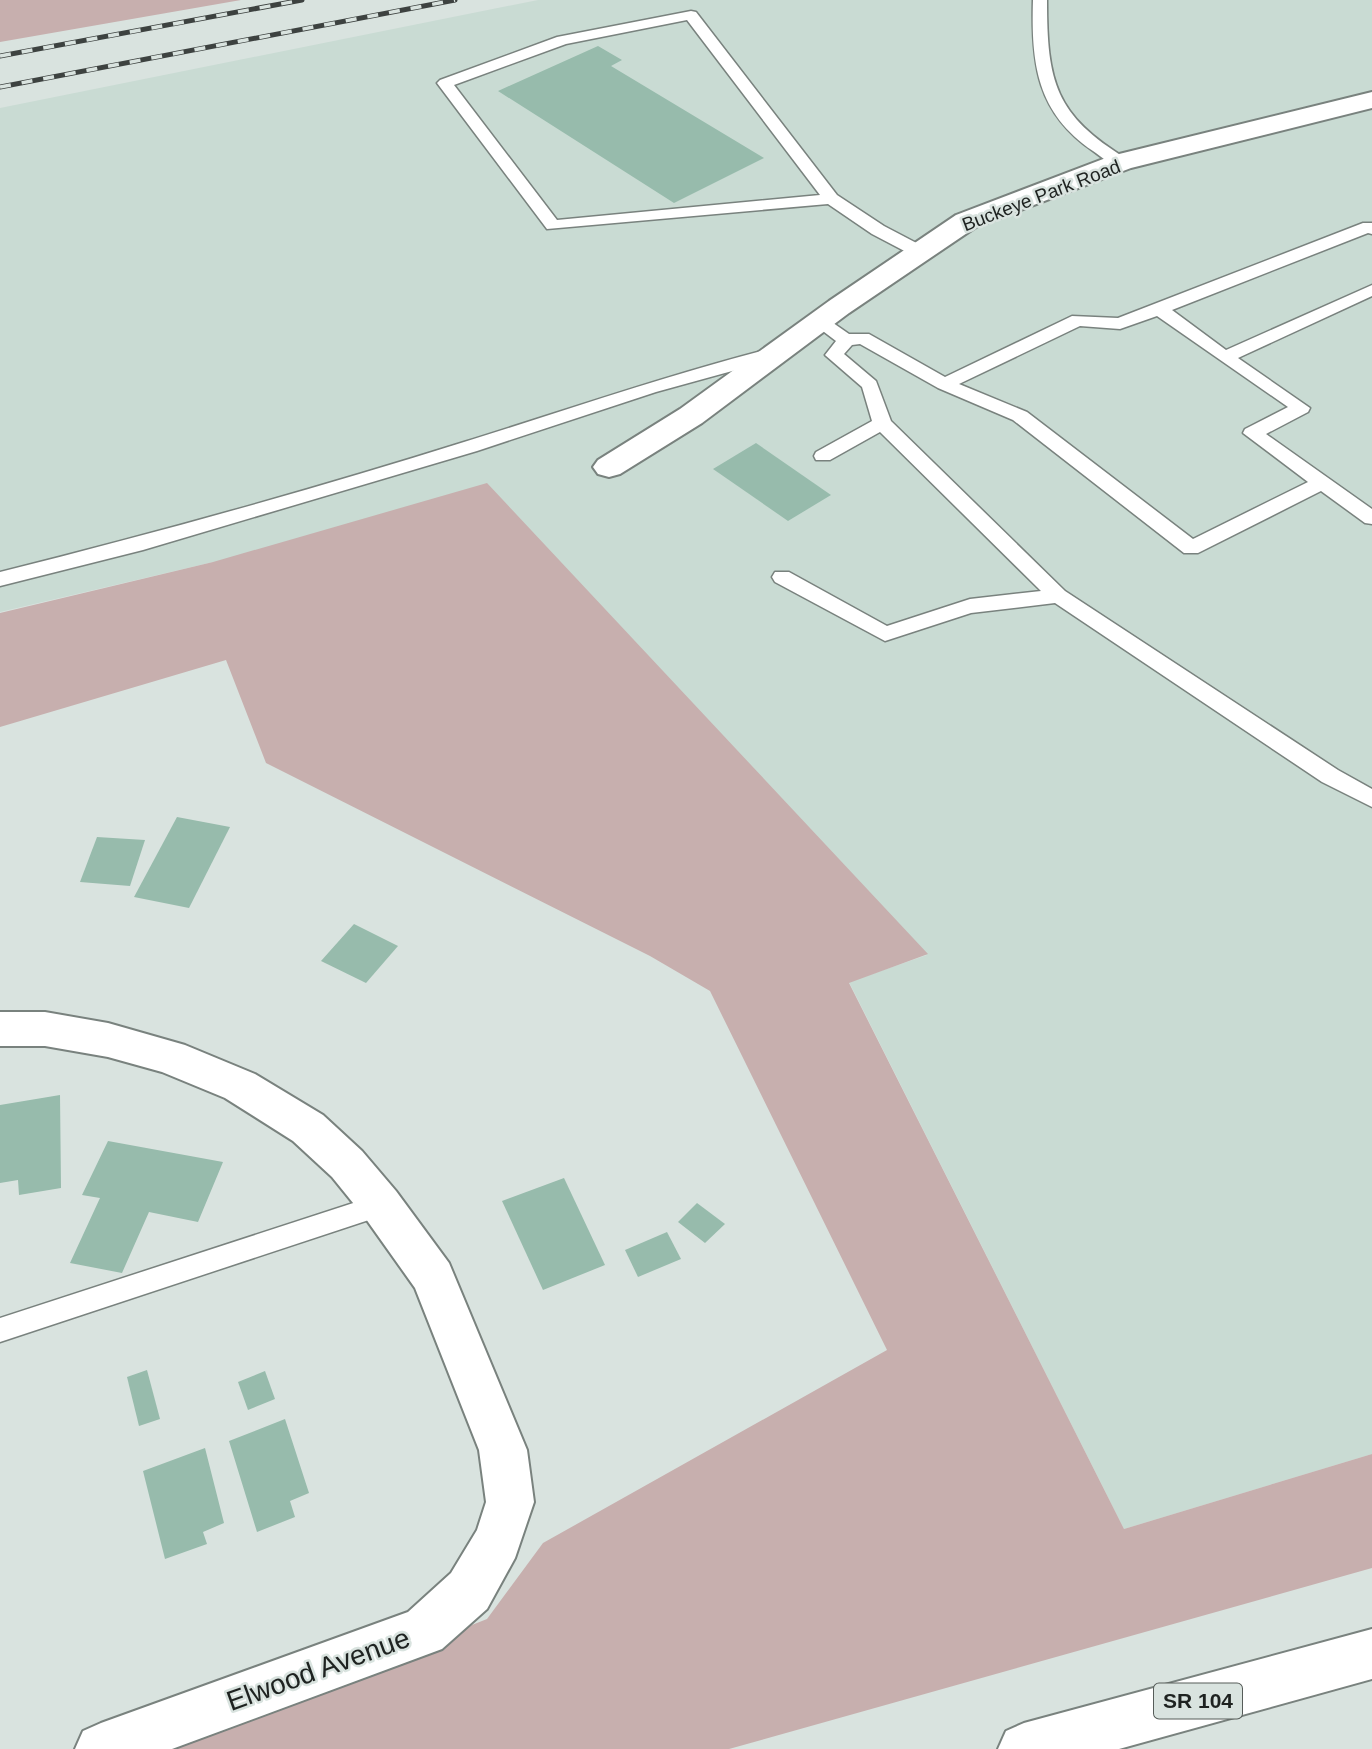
<svg xmlns="http://www.w3.org/2000/svg" width="1372" height="1749" viewBox="0 0 1372 1749" font-family="Helvetica,sans-serif">
	<style>
		.built { fill: #c9dbd3 }
		.green { fill: #c7afae }
		.building { fill: #97bbac }
		.lines { fill: none; stroke-linecap: round; stroke-linejoin: round }
		.service-casing { stroke: #79827e; stroke-width: 3 }
		.minor-casing { stroke: #79827e; stroke-width: 4 }
		.motorway-casing { stroke: #79827e; stroke-width: 4 }
		.service { fill: #fff; fill-rule: evenodd }
		.minor { fill: #fff; fill-rule: evenodd }
		.motorway { fill: #fff; fill-rule: evenodd }
		.rail-casing { stroke: #3d4240; stroke-width: 5 }
		.rail { stroke: #d9e3df; stroke-width: 3.5; stroke-dasharray: 11; stroke-linecap: butt }
		.labels { text-anchor: middle; stroke-width: 5; stroke-linejoin: round; paint-order: stroke }
		.far-street-label { font-size: 19px; fill: #1e2220; stroke: #d9e3df }
		.shield { fill: #d9e3df; stroke: #565c59; stroke-width: 2 }
		.shield-label { font-size: 21px; font-weight: bold; fill: #1e2220 }
		.near-street-label { font-size: 28px; fill: #1e2220; stroke: #d9e3df }
	</style>
	<rect width="100%" height="100%" fill="#d9e3df"/>
	<polygon class="built" points="538,0 1372,0 1372,1454 1124,1529 849,982 927,955 213,562 0,612 0,108"/>
	<g class="green">
		<polygon points="0,0 241,0 0,42"/>
		<polygon points="487,483 928,954 849,983 1124,1529 1372,1454 1372,1568 729,1749 160,1749 487,1619 543,1543 887,1350 710,991 650,956 266,763 226,660 0,727 0,613 213,562"/>
	</g>
	<g class="building">
		<polygon points="598,46 622,60 611,66 764,158 674,203 498,91"/>
		<polygon points="756,443 831,495 788,521 713,469"/>
		<polygon points="177,817 230,827 189,908 134,897"/>
		<polygon points="97,837 145,840 130,886 80,882"/>
		<polygon points="354,924 398,946 366,983 321,961"/>
		<polygon points="60,1095 61,1188 19,1195 18,1180 0,1183 0,1105"/>
		<polygon points="108,1141 223,1162 198,1222 149,1212 122,1273 70,1263 100,1198 82,1195"/>
		<polygon points="564,1178 605,1265 543,1290 502,1201"/>
		<polygon points="697,1203 725,1224 705,1243 678,1222"/>
		<polygon points="667,1232 681,1259 638,1277 625,1250"/>
		<polygon points="147,1370 160,1419 139,1426 127,1377"/>
		<polygon points="265,1371 275,1399 248,1410 238,1382"/>
		<polygon points="285,1419 309,1493 290,1501 295,1517 257,1532 229,1441"/>
		<polygon points="205,1448 224,1523 203,1532 207,1544 165,1559 143,1471"/>
	</g>
	<g class="lines">
		<g class="service-casing">
			<g id="service">
				<path d="M1033,0h14c0,82 8,115 80,159l2,3 -2,3c-13,4 -24,-7 -34,-14 -56,-38 -62,-87 -60,-151z"/>
				<path d="M691,11l5,1 141,183 47,31 42,22 3,4 -3,4h-12l-42,-22 -44,-30 -281,25 -110,-146 3,-3 117,-43zM687,20l133,175 -263,25 -103,-135 112,-41z"/>
				<path d="M1363,223h9v11l-4,-1 -196,77 54,40 146,-65v11l-134,62 72,50 -2,4 -42,22 106,75v15l-7,-1 -44,-32 -123,62h-14l-171,-133 -75,-32 -78,-44 -8,1 -8,9 32,27 15,40 174,170 273,179 34,19v18l-50,-25 -267,-179 -84,10 -86,28 -110,-59 -3,-5 3,-5h14l98,54 83,-27 71,-8 -161,-159 -50,28h-14l-2,-4 2,-4 56,-31 -10,-34 -37,-32 11,-14 -25,-19 3,-4h12l23,16h20l76,43 127,-61 46,2zM1157,316l131,91 -43,22 -2,4 65,49 -115,57 -166,-127 -68,-28 121,-58 40,3z"/>
				<path d="M773,348l6,2 3,4 -3,4 -123,34 -179,59 -334,99 -143,36v-14c156,-39 311,-82 464,-130 103,-32 204,-67 309,-94z"/>
				<polygon points="381,1194 390,1197 394,1205 390,1213 0,1342 0,1318"/>
			</g>
		</g>
		<g class="minor-casing">
			<g id="minor">
				<polygon points="1372,92 1372,108 1131,168 976,227 849,313 702,423 620,474 609,477 598,474 593,467 598,460 680,409 829,301 956,215 1111,156"/>
				<polygon points="0,1012 45,1012 108,1023 185,1045 255,1074 323,1115 362,1151 396,1191 449,1263 527,1450 534,1502 515,1558 487,1609 442,1649 172,1749 75,1749 83,1731 101,1723 408,1612 451,1573 477,1530 486,1502 479,1450 415,1288 366,1219 332,1177 293,1141 225,1098 162,1072 108,1057 45,1046 0,1046"/>
			</g>
		</g>
		<g class="motorway-casing">
			<polygon id="motorway" points="1372,1629 1372,1679 1119,1749 998,1749 1006,1731 1024,1723"/>
		</g>
		<use href="#service" class="service"/>
		<use href="#minor" class="minor"/>
		<use href="#motorway" class="motorway"/>
		<g class="rail-casing">
			<g id="rail">
				<polyline points="0,56 302,0"/>
				<polyline points="0,87 455,0"/>
			</g>
		</g>
		<use href="#rail" class="rail"/>
	</g>
	<g class="labels">
		<g class="far-street-label">
			<text transform="translate(1041 195) rotate(-21)" y="7">Buckeye Park Road</text>
		</g>
		<rect class="shield" x="1154" y="1683.5" width="88" height="35" rx="5"/>
		<g class="shield-label">
			<text x="1198" y="1708">SR 104</text>
		</g>
		<g class="near-street-label">
			<text transform="translate(318 1669) rotate(-20)" y="10">Elwood Avenue</text>
		</g>
	</g>
</svg>
